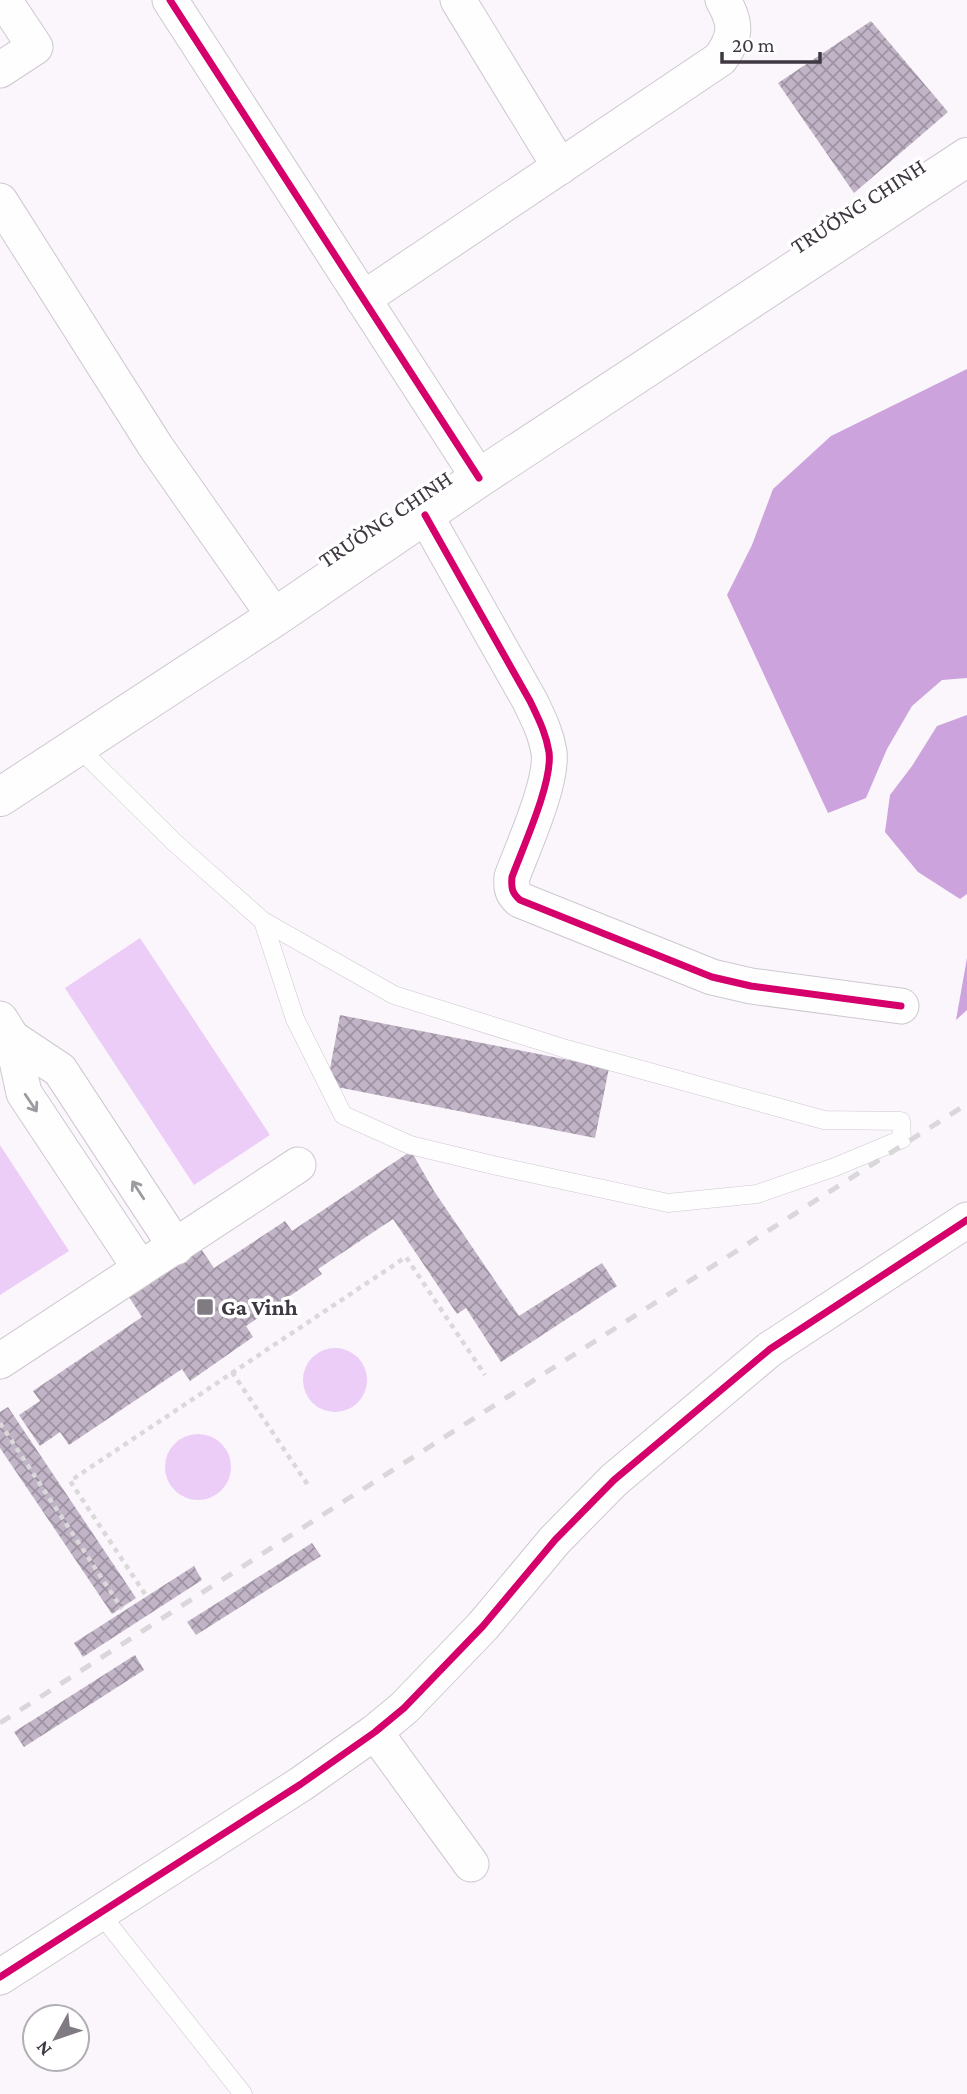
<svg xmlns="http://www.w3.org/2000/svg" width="967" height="2094" viewBox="0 0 967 2094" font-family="'Crimson Pro',serif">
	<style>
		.garden { fill: #ebcdf8 }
		.water { fill: #cca3dc }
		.building { fill: url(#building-cross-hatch) }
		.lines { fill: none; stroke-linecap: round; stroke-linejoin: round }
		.service-casing { stroke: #cec8d0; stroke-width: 19 }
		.minor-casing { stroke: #cec8d0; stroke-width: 37 }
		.secondary-casing { stroke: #cec8d0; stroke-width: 40 }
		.path { stroke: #dad8db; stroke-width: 4.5; stroke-dasharray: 5 5; stroke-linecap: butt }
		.service { stroke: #fefefe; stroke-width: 18 }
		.minor { stroke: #fefefe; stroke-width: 35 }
		.secondary { stroke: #fefefe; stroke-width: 38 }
		.rail { stroke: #d9d7d9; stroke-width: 5; stroke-dasharray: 12 12; stroke-linecap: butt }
		.cycleway-casing { stroke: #fff; stroke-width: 11 }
		.cycleway { stroke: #d6006c; stroke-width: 7 }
		.oneway { stroke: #9e9ba0 }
		.poi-dot { fill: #807a83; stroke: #fff; stroke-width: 2.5 }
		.labels { text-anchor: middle; stroke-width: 7; stroke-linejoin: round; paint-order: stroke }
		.street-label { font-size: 23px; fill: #3f3843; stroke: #fff }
		.poi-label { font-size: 23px; font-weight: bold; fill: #3f3843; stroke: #fff; text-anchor: start }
	</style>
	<defs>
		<pattern id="building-cross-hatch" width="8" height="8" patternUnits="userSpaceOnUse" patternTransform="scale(1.75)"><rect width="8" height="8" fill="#c1b4c6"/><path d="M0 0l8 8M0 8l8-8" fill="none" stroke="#9e93a2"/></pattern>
	</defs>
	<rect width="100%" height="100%" fill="#faf6fb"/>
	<g class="garden">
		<polygon points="140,938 270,1135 194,1185 65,988"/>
		<polygon points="0,1145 69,1251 0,1295"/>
		<circle cx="335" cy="1380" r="32"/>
		<circle cx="198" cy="1467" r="33"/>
	</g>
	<g class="water">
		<polygon points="967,369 967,678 942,680 912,706 887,749 866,798 828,813 727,595 752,545 773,489 831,436"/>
		<polygon points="967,715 967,894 960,899 918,872 885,832 890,795 912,766 937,726"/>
		<polygon points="967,958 967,1010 956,1020"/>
	</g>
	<g class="building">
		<polygon points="871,21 948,112 854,193 778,83"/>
		<polygon points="340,1015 609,1068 595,1138 327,1085"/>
		<polygon points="411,1151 434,1191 519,1316 602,1263 617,1286 501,1362 466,1308 457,1314 393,1219 318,1269 322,1274 246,1326 253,1337 190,1381 182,1369 69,1445 60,1432 40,1446 19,1415 40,1401 33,1391 142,1317 129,1297 201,1249 214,1268 285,1221 292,1231"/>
		<polygon points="8,1407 136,1598 112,1614 0,1448 0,1412"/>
		<polygon points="312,1543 321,1556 196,1635 187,1622"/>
		<polygon points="194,1566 202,1580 83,1657 74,1643"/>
		<polygon points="135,1655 144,1670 24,1747 14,1732"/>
	</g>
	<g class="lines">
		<g class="service-casing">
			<g id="service">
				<polyline points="77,746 175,843 263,921 394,995 566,1049 824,1120 901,1121 902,1139 835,1167 757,1194 668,1203 497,1166 410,1145 343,1115 295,1019 263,921"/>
				<polyline points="99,1912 243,2094"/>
			</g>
		</g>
		<g class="minor-casing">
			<g id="minor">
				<polyline points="170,0 479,478"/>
				<polyline points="458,0 560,167"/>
				<polyline points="0,70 35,47 4,0"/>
				<polyline points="0,201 156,447 275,617"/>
				<path d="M363,299l357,-240c16,-22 17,-35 3,-59"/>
				<path d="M425,515l105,186c8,17 16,32 19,51 4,30 -26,95 -37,125 -1,11 0,16 8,23l192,77 39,9 150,20"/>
				<polyline points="0,1019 12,1038 24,1093 140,1268"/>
				<polyline points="12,1038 60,1070 176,1247"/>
				<path d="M0,1361c99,-66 199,-130 298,-196"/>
				<polyline points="375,1732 471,1864"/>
				<polyline points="0,1977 301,1784 375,1732 404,1708 483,1626 555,1540 614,1480 770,1349 967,1220"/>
			</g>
		</g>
		<g class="secondary-casing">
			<polyline id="secondary" points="0,797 275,617 479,478 967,157"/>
		</g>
		<g class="path">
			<polyline points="232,1372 310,1488"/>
			<polyline points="0,1423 122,1609"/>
			<polyline points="145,1594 70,1481 406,1257 485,1375"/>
		</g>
		<use href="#service" class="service"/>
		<use href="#minor" class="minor"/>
		<use href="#secondary" class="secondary"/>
		<polyline class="rail" points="0,1723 324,1514 967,1104"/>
		<g class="cycleway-casing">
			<g id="cycleway">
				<polyline points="170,0 479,478"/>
				<path d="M425,515l105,186c8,17 16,32 19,51 4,30 -26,95 -37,125 -1,11 0,16 8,23l192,77 39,9 150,20"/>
				<polyline points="0,1977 301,1784 375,1732 404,1708 483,1626 555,1540 614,1480 770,1349 967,1220"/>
			</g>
		</g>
		<use href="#cycleway" class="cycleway"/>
	</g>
	<defs><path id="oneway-shaft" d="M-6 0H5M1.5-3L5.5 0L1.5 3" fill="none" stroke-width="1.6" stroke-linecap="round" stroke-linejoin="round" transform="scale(1.75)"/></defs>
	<g class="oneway">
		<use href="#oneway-shaft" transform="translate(31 1103) rotate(56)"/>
		<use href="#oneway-shaft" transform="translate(138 1190) rotate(-123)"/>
	</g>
	<rect class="poi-dot" x="196" y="1298" width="18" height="18" rx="3.5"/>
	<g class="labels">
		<g class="street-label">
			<text transform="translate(858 206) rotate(-33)" y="8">TRƯỜNG CHINH</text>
			<text transform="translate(385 519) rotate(-34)" y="8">TRƯỜNG CHINH</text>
		</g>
		<g class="poi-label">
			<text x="221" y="1315">Ga Vinh</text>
		</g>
	</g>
	<g transform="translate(56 2038) rotate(230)"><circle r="33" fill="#ffffff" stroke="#b2afb4" stroke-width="2"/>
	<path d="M0-5L12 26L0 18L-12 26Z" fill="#807a83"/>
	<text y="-10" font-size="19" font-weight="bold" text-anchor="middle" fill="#3f3843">N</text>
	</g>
	<path d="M722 52v10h98v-10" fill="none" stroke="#3f3843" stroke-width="3.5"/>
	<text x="732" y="52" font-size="21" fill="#3f3843" stroke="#ffffff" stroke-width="5" paint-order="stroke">20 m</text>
</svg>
